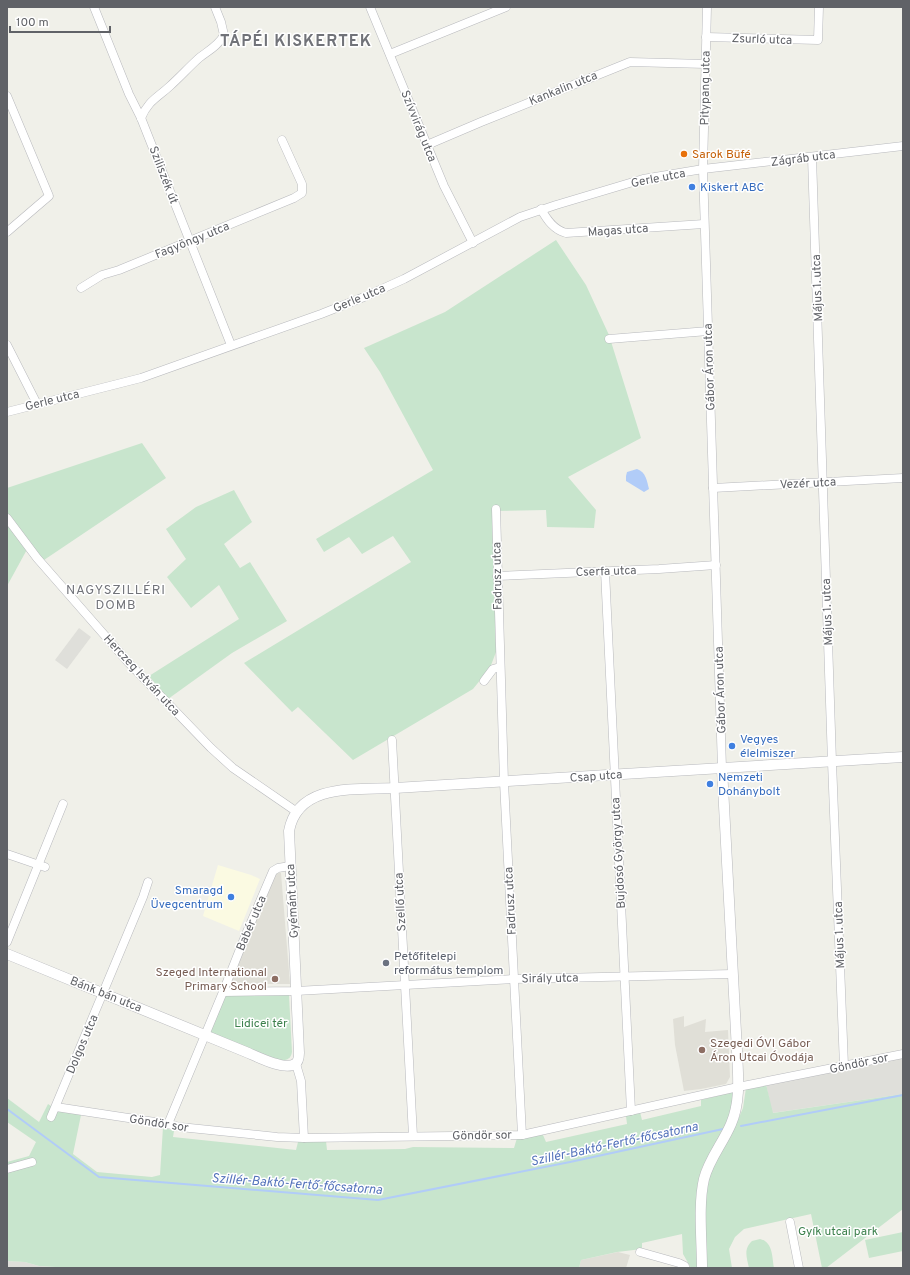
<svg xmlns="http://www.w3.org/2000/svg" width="910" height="1275" viewBox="0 0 910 1275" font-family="Overpass,sans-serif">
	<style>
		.commercial { fill: #fbfae2 }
		.industrial { fill: #dfdfda }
		.education { fill: #e0dfd7 }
		.green { fill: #c8e5cd }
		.water { fill: #b1ccf8 }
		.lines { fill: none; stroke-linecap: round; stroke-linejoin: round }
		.stream { stroke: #b1ccf8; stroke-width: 2 }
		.minor-casing { stroke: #b8b9bd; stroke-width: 9 }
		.tertiary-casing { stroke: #b8b9bd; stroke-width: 11 }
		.minor { stroke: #fff; stroke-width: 8 }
		.tertiary { stroke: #fff; stroke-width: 10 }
		.food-dot { fill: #e8710a; stroke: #fff; stroke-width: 1.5 }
		.shop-dot { fill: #3f7fe0; stroke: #fff; stroke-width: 1.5 }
		.worship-dot { fill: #6b7280; stroke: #fff; stroke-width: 1.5 }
		.education-dot { fill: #8d6e63; stroke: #fff; stroke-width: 1.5 }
		.labels { text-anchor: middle; stroke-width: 3; stroke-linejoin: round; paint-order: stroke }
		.street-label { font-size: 12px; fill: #606267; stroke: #fff }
		.food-label { font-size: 12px; fill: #c56008; stroke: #fff; text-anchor: start }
		.shop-label { font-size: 12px; fill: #366cbe; stroke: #fff; text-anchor: start }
		.worship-label { font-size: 12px; fill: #5b616d; stroke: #fff; text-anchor: start }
		.education-label { font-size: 12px; fill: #785e54; stroke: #fff; text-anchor: end }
		.park-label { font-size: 12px; fill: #3d814d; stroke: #fff }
		.neighbourhood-label { font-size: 13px; letter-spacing: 1px; fill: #717379; stroke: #fff }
		.water-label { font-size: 13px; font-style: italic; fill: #5473bb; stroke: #fff }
		.district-label { font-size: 16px; font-weight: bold; letter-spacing: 1px; fill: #717379; stroke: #fff }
	</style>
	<rect width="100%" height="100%" fill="#f0f0e9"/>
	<polygon class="commercial" points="218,865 251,875 260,879 239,931 203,916"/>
	<g class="industrial">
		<polygon points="79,628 91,637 67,669 55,660"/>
		<polygon points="903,1056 903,1094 772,1113 766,1084"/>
		<polygon points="7,1261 25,1262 39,1266 72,1268 7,1268"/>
	</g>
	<g class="education">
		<polygon points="275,873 281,873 290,984 229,984"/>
		<polygon points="684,1016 684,1027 706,1019 705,1032 728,1030 730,1077 726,1084 701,1089 684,1091 675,1045 673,1019"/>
		<polygon points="618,1252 630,1255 626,1268 579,1268 581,1260"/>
	</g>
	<g class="green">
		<polygon points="556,240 586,285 609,335 641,438 568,477 596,510 594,528 547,527 546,510 492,511 496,652 490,668 473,689 353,760 298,707 292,712 244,663 411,562 393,536 362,554 349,537 324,552 316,539 433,470 380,372 364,348 445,312"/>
		<polygon points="142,443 166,478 44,560 30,544 7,586 7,488"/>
		<polygon points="234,490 252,522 224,544 240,568 250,562 287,621 232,653 168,699 149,676 239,619 219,585 191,608 167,577 186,559 166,529 196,507"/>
		<path d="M226,994l63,1 3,57c-1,7 -6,9 -13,8l-71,-27z"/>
		<polygon points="766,1084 773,1113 903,1094 903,1209 826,1268 822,1268 811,1214 744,1229 735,1237 729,1249 732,1268 706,1268 706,1200 708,1181 716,1160 734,1129 743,1108 746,1088"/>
		<polygon points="733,1092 733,1102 727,1122 702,1168 698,1183 697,1202 698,1268 691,1268 683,1254 682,1234 642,1243 642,1249 617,1252 581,1260 579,1268 72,1268 39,1266 25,1262 7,1261 7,1162 29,1156 36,1142 7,1122 7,1098 39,1122 48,1104 54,1108 83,1114 81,1115 73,1154 97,1172 152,1177 160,1175 163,1127 174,1131 173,1137 296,1150 298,1142 326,1141 327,1150 405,1149 413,1147 514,1148 517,1138 543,1135 546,1142 627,1124 626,1116 640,1112 642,1120 701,1106 701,1100"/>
		<polygon points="903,1232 903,1251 869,1258 865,1240"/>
		<path d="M760,1239c13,3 12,18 14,29h-25c-2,-10 -6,-19 3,-27z"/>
	</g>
	<path class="water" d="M637,469c9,3 10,12 12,20l-5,3 -18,-11v-5l1,-4z"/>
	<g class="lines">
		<g class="stream">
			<polyline points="7,1109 99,1177 378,1200 570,1162 723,1129"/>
			<polyline points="741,1126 903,1095"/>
		</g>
		<g class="minor-casing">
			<g id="minor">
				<polyline points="94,7 129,94 141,118 231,345"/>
				<polyline points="370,7 444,186 473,243"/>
				<polyline points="707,7 703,169 722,768"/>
				<polyline points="706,37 818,40 819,7"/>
				<polyline points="390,54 506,7"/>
				<polyline points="7,96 49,196 7,232"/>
				<path d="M141,118c7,-17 16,-20 29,-32 10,-9 19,-19 29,-28 9,-7 20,-13 25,-23l-3,-13 -6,-15"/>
				<polyline points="427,145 481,122 630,62 706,64"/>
				<polyline points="812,157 832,762 844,1066"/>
				<path d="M541,209c6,11 13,21 25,24l138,-9"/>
				<polyline points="81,288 102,275 119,270 294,198 302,193 302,184 282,140"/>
				<polyline points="609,339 708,331"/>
				<polyline points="7,345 37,404"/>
				<polyline points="7,412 141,378 321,314 364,297 404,279 520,217 556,205 643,179 703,169 903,146"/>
				<polyline points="713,488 903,478"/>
				<polyline points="496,509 504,782 522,1135"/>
				<polyline points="7,518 37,558 128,662 211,748 233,768 297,812"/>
				<polyline points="605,571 631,1111"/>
				<polyline points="497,576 659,569 716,565"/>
				<polyline points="484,681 493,669 500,667"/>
				<polyline points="392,740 413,1136"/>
				<polyline points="7,854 45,867"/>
				<polyline points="7,942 63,804"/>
				<polyline points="223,992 296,991 514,979 733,974"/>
				<polyline points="296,1064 301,1081 304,1138"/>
				<polyline points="56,1107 168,1124 180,1127 277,1137 304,1138 522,1135 738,1087 903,1054"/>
				<polyline points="51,1117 143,897 148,882"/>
				<polyline points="168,1124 223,992 246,934 273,871 278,868 290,866"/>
				<polyline points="7,1169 32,1162"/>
				<polyline points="790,1222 799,1268"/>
				<polyline points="640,1252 679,1263 685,1266 685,1268"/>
			</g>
		</g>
		<g class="tertiary-casing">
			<g id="tertiary">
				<path d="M7,954l239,98c10,4 38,19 49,12 3,-2 4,-7 4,-11l-10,-222c9,-49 69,-41 106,-43l508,-31"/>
				<path d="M702,1268c0,-26 -4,-64 2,-89 5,-20 19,-36 27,-55 10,-23 7,-49 6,-73l-15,-283"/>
			</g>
		</g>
		<use href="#minor" class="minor"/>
		<use href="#tertiary" class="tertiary"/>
	</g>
	<circle class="food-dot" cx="684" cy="154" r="4"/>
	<g class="shop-dot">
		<circle cx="692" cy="187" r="4"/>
		<circle cx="732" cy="746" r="4"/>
		<circle cx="710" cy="784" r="4"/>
		<circle cx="231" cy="897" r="4"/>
	</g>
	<circle class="worship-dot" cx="386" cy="963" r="4"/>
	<g class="education-dot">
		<circle cx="275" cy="979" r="4"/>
		<circle cx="702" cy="1050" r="4"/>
	</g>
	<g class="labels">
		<g class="street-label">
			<text transform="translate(762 39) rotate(2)" y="4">Zsurló utca</text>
			<text transform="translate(563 88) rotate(-22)" y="4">Kankalin utca</text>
			<text transform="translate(705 88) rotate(-89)" y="4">Pitypang utca</text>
			<text transform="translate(419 126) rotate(68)" y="4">Szívvirág utca</text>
			<text transform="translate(803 158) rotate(-7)" y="4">Zágráb utca</text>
			<text transform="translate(164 175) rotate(69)" y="4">Sziliszék út</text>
			<text transform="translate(658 178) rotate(-11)" y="4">Gerle utca</text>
			<text transform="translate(618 230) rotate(-4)" y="4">Magas utca</text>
			<text transform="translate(192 240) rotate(-22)" y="4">Fagyöngy utca</text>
			<text transform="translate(817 288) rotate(-92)" y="4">Május 1. utca</text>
			<text transform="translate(359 298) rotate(-23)" y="4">Gerle utca</text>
			<text transform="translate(709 367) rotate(-92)" y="4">Gábor Áron utca</text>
			<text transform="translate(52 400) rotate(-14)" y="4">Gerle utca</text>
			<text transform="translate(808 483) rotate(-3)" y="4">Vezér utca</text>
			<text transform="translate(606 571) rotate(-2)" y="4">Cserfa utca</text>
			<text transform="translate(497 576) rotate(-91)" y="4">Fadrusz utca</text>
			<text transform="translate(827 612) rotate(-92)" y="4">Május 1. utca</text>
			<text transform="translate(142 675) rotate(47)" y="4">Herczeg István utca</text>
			<text transform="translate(720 690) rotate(-92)" y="4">Gábor Áron utca</text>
			<text transform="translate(596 776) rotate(-4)" y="4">Csap utca</text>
			<text transform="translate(618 853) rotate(-93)" y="4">Bujdosó György utca</text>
			<text transform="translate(292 901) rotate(-93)" y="4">Gyémánt utca</text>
			<text transform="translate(510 901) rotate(-93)" y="4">Fadrusz utca</text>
			<text transform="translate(400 902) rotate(-93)" y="4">Szellő utca</text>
			<text transform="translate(251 923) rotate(-67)" y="4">Babér utca</text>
			<text transform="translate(839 935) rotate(-92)" y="4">Május 1. utca</text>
			<text transform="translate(550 978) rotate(-1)" y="4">Sirály utca</text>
			<text transform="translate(106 994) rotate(22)" y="4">Bánk bán utca</text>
			<text transform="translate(82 1044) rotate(-67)" y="4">Dolgos utca</text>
			<text transform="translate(859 1063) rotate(-12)" y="4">Göndör sor</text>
			<text transform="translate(159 1123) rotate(9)" y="4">Göndör sor</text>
			<text transform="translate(482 1135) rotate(-1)" y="4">Göndör sor</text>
		</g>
		<g class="food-label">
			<text x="692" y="158">Sarok Büfé</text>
		</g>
		<g class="shop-label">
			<text x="700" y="191">Kiskert ABC</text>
			<text x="740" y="743">Vegyes<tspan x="740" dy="14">élelmiszer</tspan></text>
			<text x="718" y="781">Nemzeti<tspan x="718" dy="14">Dohánybolt</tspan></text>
			<text x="223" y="894" text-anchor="end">Smaragd<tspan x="223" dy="14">Üvegcentrum</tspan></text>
		</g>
		<g class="worship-label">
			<text x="394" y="960">Petőfitelepi<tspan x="394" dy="14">református templom</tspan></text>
		</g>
		<g class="education-label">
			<text x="267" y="976">Szeged International<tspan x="267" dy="14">Primary School</tspan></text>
			<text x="710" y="1047" text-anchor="start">Szegedi ÓVI Gábor<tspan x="710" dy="14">Áron Utcai Óvodája</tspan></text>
		</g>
		<g class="park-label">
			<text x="261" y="1027">Lidicei tér</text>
			<text x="838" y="1235">Gyík utcai park</text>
		</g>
		<g class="neighbourhood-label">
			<text x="116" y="594">NAGYSZILLÉRI<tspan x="116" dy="15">DOMB</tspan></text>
		</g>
		<g class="water-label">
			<text transform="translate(614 1143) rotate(-12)" y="5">Szillér-Baktó-Fertő-főcsatorna</text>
			<text transform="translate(297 1183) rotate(4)" y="5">Szillér-Baktó-Fertő-főcsatorna</text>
		</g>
		<g class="district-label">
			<text x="296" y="46">TÁPÉI KISKERTEK</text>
		</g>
	</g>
	<rect width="910" height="1275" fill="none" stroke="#606267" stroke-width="16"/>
	<path d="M10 26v6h100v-6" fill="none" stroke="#606267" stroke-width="2"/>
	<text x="16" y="26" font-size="12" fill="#606267" stroke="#ffffff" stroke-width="3" paint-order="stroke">100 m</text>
</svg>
